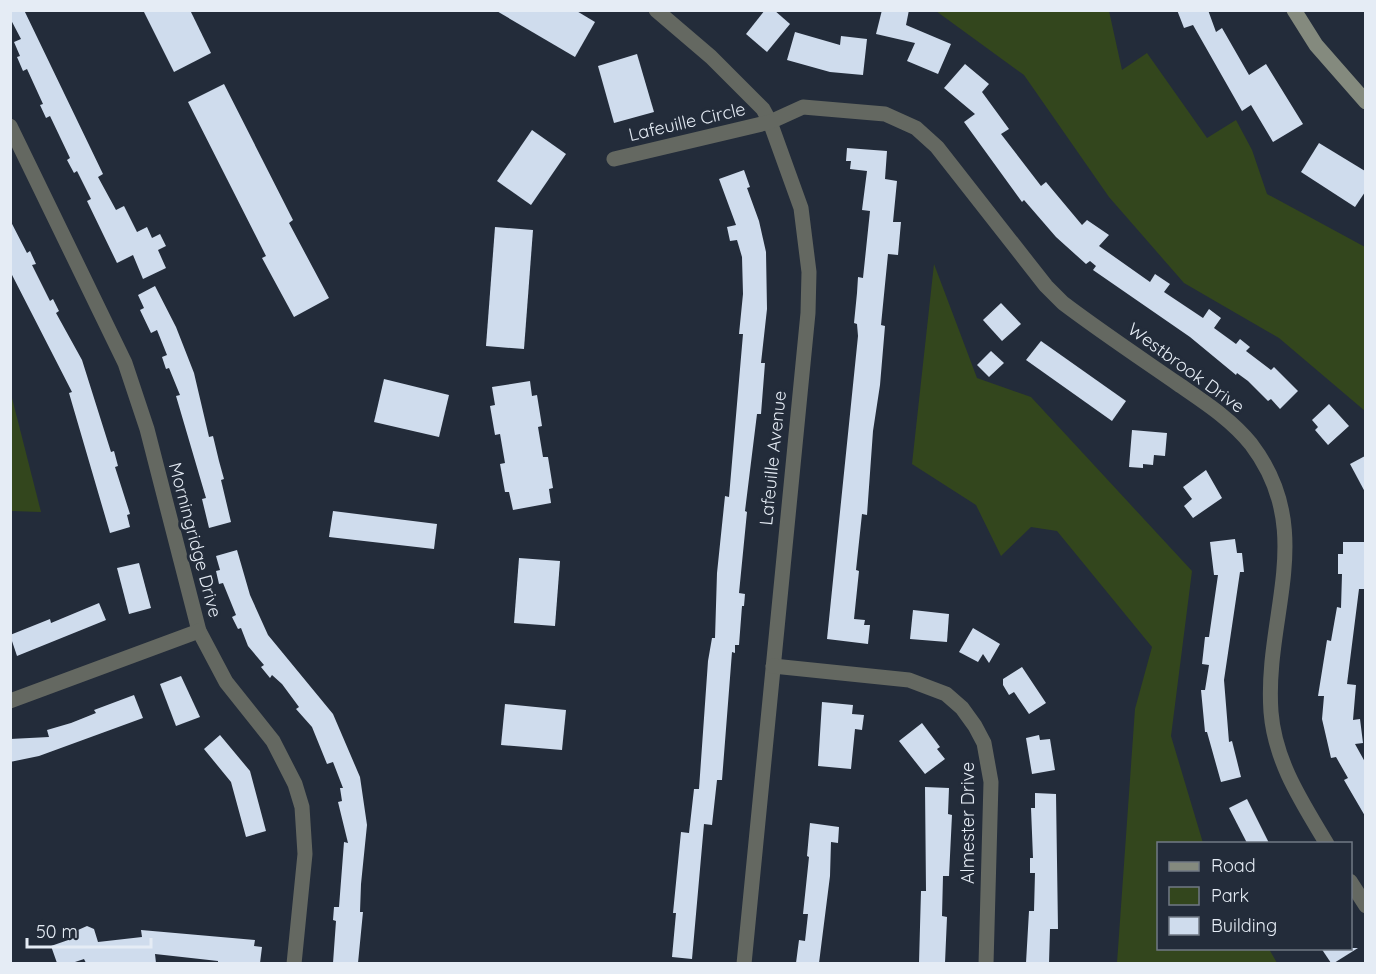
<svg xmlns="http://www.w3.org/2000/svg" width="1376" height="974" viewBox="0 0 1376 974" font-family="Quicksand,sans-serif">
	<style>
		.green { fill: #33461d }
		.building { fill: #cfdced }
		.lines { fill: none; stroke-linecap: round; stroke-linejoin: round }
		.minor { stroke: #646861; stroke-width: 15 }
		.secondary { stroke: #848a7e; stroke-width: 15 }
		.labels { text-anchor: middle; stroke-width: 6; stroke-linejoin: round; paint-order: stroke }
		.street-label { font-size: 18px; fill: #e5ecf5; stroke: #232c3a }
	</style>
	<rect width="100%" height="100%" fill="#232c3a"/>
	<g class="green">
		<polygon points="936,11 1109,11 1122,70 1147,53 1207,138 1236,120 1252,150 1267,194 1365,247 1365,411 1279,338 1184,283 1109,197 1024,75"/>
		<polygon points="934,264 977,378 1031,397 1192,571 1171,736 1203,843 1158,844 1158,948 1269,949 1277,963 1117,963 1135,709 1152,647 1057,531 1031,527 1001,556 976,505 912,464"/>
		<polygon points="10,394 11,394 41,512 11,511"/>
	</g>
	<g class="building">
		<polygon points="10,10 24,10 103,174 98,177 116,210 124,206 137,232 147,227 152,238 160,234 166,246 158,250 166,268 143,279 133,255 117,263 87,201 91,199 77,171 74,173 67,160 70,158 50,116 46,118 40,105 43,104 27,69 23,71 17,57 20,56 14,42 21,39 10,18"/>
		<polygon points="143,10 190,10 211,53 174,72"/>
		<polygon points="495,10 575,10 595,22 575,57"/>
		<polygon points="765,10 774,10 790,24 767,52 746,34"/>
		<polygon points="882,10 909,10 906,25 951,44 938,74 907,61 915,43 876,34"/>
		<polygon points="1177,10 1208,10 1216,32 1222,28 1249,75 1266,64 1303,124 1273,142 1251,105 1242,111 1193,25 1184,28"/>
		<polygon points="795,32 840,45 841,36 867,39 863,75 830,72 787,60"/>
		<polygon points="637,54 654,112 614,123 598,66"/>
		<polygon points="965,64 989,84 982,92 1009,129 1001,134 1041,186 1046,182 1082,225 1087,220 1109,235 1099,246 1150,282 1155,274 1170,284 1164,292 1203,318 1209,309 1221,318 1214,328 1236,344 1240,339 1250,347 1246,351 1271,370 1274,367 1298,391 1280,409 1271,399 1268,401 1248,381 1237,373 1236,375 1190,337 1093,270 1096,266 1090,261 1086,264 1056,237 1024,200 1022,202 964,122 975,114 944,88"/>
		<polygon points="224,84 293,220 289,223 329,298 294,317 262,258 266,256 188,102"/>
		<polygon points="532,130 566,154 531,205 497,181"/>
		<polygon points="1319,143 1365,171 1365,192 1355,207 1301,172"/>
		<polygon points="847,148 887,151 885,179 897,181 893,222 901,222 898,255 888,254 881,325 885,326 880,385 873,431 867,515 862,514 856,570 859,571 854,619 865,620 864,625 870,625 868,644 827,639 858,336 857,324 854,323 857,293 858,277 863,278 870,211 862,210 867,171 850,169 851,161 846,161"/>
		<polygon points="744,170 750,187 747,188 759,221 766,252 767,309 761,363 765,363 761,414 757,414 745,511 747,512 739,593 745,594 744,606 742,606 739,645 735,645 735,653 732,652 722,780 717,780 712,825 704,824 692,959 672,957 676,913 673,913 681,832 689,833 694,789 699,789 708,661 712,638 715,638 717,573 725,496 729,497 743,334 739,334 743,294 742,257 737,240 730,241 727,227 736,225 719,179"/>
		<polygon points="10,220 27,253 30,251 36,264 32,265 50,301 53,299 59,311 56,313 82,360 111,452 114,451 118,466 115,467 130,514 127,515 130,527 110,533 69,393 72,392 10,271"/>
		<polygon points="495,227 533,230 524,349 486,346"/>
		<polygon points="155,286 176,327 194,373 209,437 213,436 219,461 224,479 221,480 231,522 209,528 202,499 206,498 176,396 180,395 169,368 166,369 162,357 167,355 157,330 151,333 140,310 144,308 138,295"/>
		<polygon points="1001,303 1021,324 1002,341 983,320"/>
		<polygon points="1041,341 1126,401 1112,421 1026,360"/>
		<polygon points="991,351 1004,363 989,377 977,365"/>
		<polygon points="384,379 449,395 439,437 374,422"/>
		<polygon points="530,381 532,396 537,395 542,426 538,427 543,457 548,457 553,488 549,489 551,503 513,510 509,492 505,492 500,464 505,463 500,434 495,435 490,406 495,405 492,387"/>
		<polygon points="1329,404 1349,426 1328,445 1315,430 1318,427 1312,420"/>
		<polygon points="1132,430 1167,433 1165,456 1154,455 1153,465 1143,464 1143,468 1129,467"/>
		<polygon points="1365,456 1365,492 1350,464"/>
		<polygon points="1206,470 1222,498 1193,518 1184,506 1192,499 1183,487"/>
		<polygon points="333,511 437,524 434,549 329,537"/>
		<polygon points="1235,539 1237,553 1242,553 1244,572 1240,572 1224,680 1229,742 1232,741 1241,777 1221,782 1207,732 1205,732 1201,690 1205,690 1209,665 1202,664 1205,637 1209,637 1218,575 1214,575 1210,542"/>
		<polygon points="1343,542 1365,542 1365,589 1359,589 1347,684 1356,685 1353,720 1360,719 1363,743 1355,744 1365,762 1365,816 1344,780 1348,778 1336,757 1331,758 1322,719 1324,696 1318,696 1327,640 1331,641 1337,607 1341,608 1342,574 1338,574 1338,554 1343,554"/>
		<polygon points="237,550 250,595 268,635 333,714 360,777 367,825 361,884 360,912 363,912 358,963 333,963 336,921 333,920 334,907 339,907 344,842 348,843 338,802 342,801 340,788 343,788 333,762 327,764 312,727 296,709 299,707 282,684 272,675 270,678 261,667 264,665 248,646 241,628 238,629 232,617 236,615 223,583 219,584 216,571 220,570 216,556"/>
		<polygon points="519,558 560,561 555,626 514,623"/>
		<polygon points="139,563 151,608 129,614 117,568"/>
		<polygon points="99,603 106,620 17,656 10,635 50,619 51,623"/>
		<polygon points="913,610 949,614 947,642 910,639"/>
		<polygon points="973,628 1000,644 989,663 983,654 978,662 959,652"/>
		<polygon points="1022,667 1046,703 1029,714 1014,692 1009,695 1003,685 1003,679"/>
		<polygon points="181,676 200,717 176,726 160,684"/>
		<polygon points="134,695 143,718 39,756 10,762 10,739 49,737 47,730 71,723 96,713 94,710"/>
		<polygon points="822,702 853,705 852,714 864,715 862,730 855,729 851,769 818,766"/>
		<polygon points="505,704 566,710 562,750 501,745"/>
		<polygon points="922,723 940,747 937,749 945,759 925,774 899,741"/>
		<polygon points="220,735 250,771 266,831 246,837 231,782 204,749"/>
		<polygon points="1039,735 1040,740 1050,739 1055,770 1032,774 1026,738"/>
		<polygon points="925,787 949,788 948,814 952,815 949,876 943,876 942,916 947,917 945,963 919,963 921,891 926,891"/>
		<polygon points="1035,793 1056,794 1058,929 1050,929 1049,963 1026,963 1029,911 1034,911 1035,873 1030,873 1030,858 1033,858 1031,808 1035,808"/>
		<polygon points="1247,799 1269,843 1247,843 1229,808"/>
		<polygon points="810,823 839,827 838,843 831,842 830,876 819,963 796,963 799,940 805,941 808,914 803,914 809,857 807,856"/>
		<polygon points="87,926 94,929 98,942 142,937 141,930 255,940 254,946 262,947 260,963 218,963 218,961 155,954 156,963 86,963 84,959 72,963 57,963 51,946 74,938 78,930"/>
		<polygon points="1321,948 1358,948 1334,963 1331,963"/>
	</g>
	<g class="lines">
		<g class="minor">
			<polyline points="656,10 711,57 763,109 770,122 801,208 809,272 808,313 744,964"/>
			<polyline points="10,126 125,363 147,429 199,631 226,682 273,741 295,784 302,807 305,854 294,964"/>
			<path d="M614,159l156,-37 33,-15 82,7 31,14 21,19 109,139 17,17c37,28 76,54 115,81 26,18 53,35 73,60 67,88 13,171 20,268 4,50 31,90 56,132"/>
			<polyline points="773,666 909,680 946,694 962,708 975,726 984,743 991,782 986,964"/>
			<polyline points="10,701 199,631"/>
			<polyline points="1350,881 1366,906"/>
		</g>
		<polyline class="secondary" points="1294,10 1316,45 1366,102"/>
	</g>
	<g class="labels">
		<g class="street-label">
			<text transform="translate(687 122) rotate(-13)" y="6">Lafeuille Circle</text>
			<text transform="translate(1186 368) rotate(36)" y="6">Westbrook Drive</text>
			<text transform="translate(773 458) rotate(-84)" y="6">Lafeuille Avenue</text>
			<text transform="translate(195 540) rotate(75)" y="6">Morningridge Drive</text>
			<text transform="translate(968 823) rotate(-90)" y="6">Almester Drive</text>
		</g>
	</g>
	<rect width="1376" height="974" fill="none" stroke="#e5ecf5" stroke-width="24"/>
	<rect x="1157" y="842" width="195" height="108" fill="#232c3a" stroke="#717985" stroke-width="1.5"/>
	<rect x="1169" y="862" width="30" height="9" fill="#848a7e" stroke="#717985" stroke-width="1.5"/>
	<text x="1211" y="872" font-size="18" fill="#e5ecf5">Road</text>
	<rect x="1169" y="887" width="30" height="18" fill="#33461d" stroke="#717985" stroke-width="1.5"/>
	<text x="1211" y="902" font-size="18" fill="#e5ecf5">Park</text>
	<rect x="1169" y="917" width="30" height="18" fill="#cfdced" stroke="#717985" stroke-width="1.5"/>
	<text x="1211" y="932" font-size="18" fill="#e5ecf5">Building</text>
	<path d="M27 938v9h124v-9" fill="none" stroke="#e5ecf5" stroke-width="3"/>
	<text x="36" y="938" font-size="18" fill="#e5ecf5" stroke="#232c3a" stroke-width="4.5" paint-order="stroke">50 m</text>
</svg>
